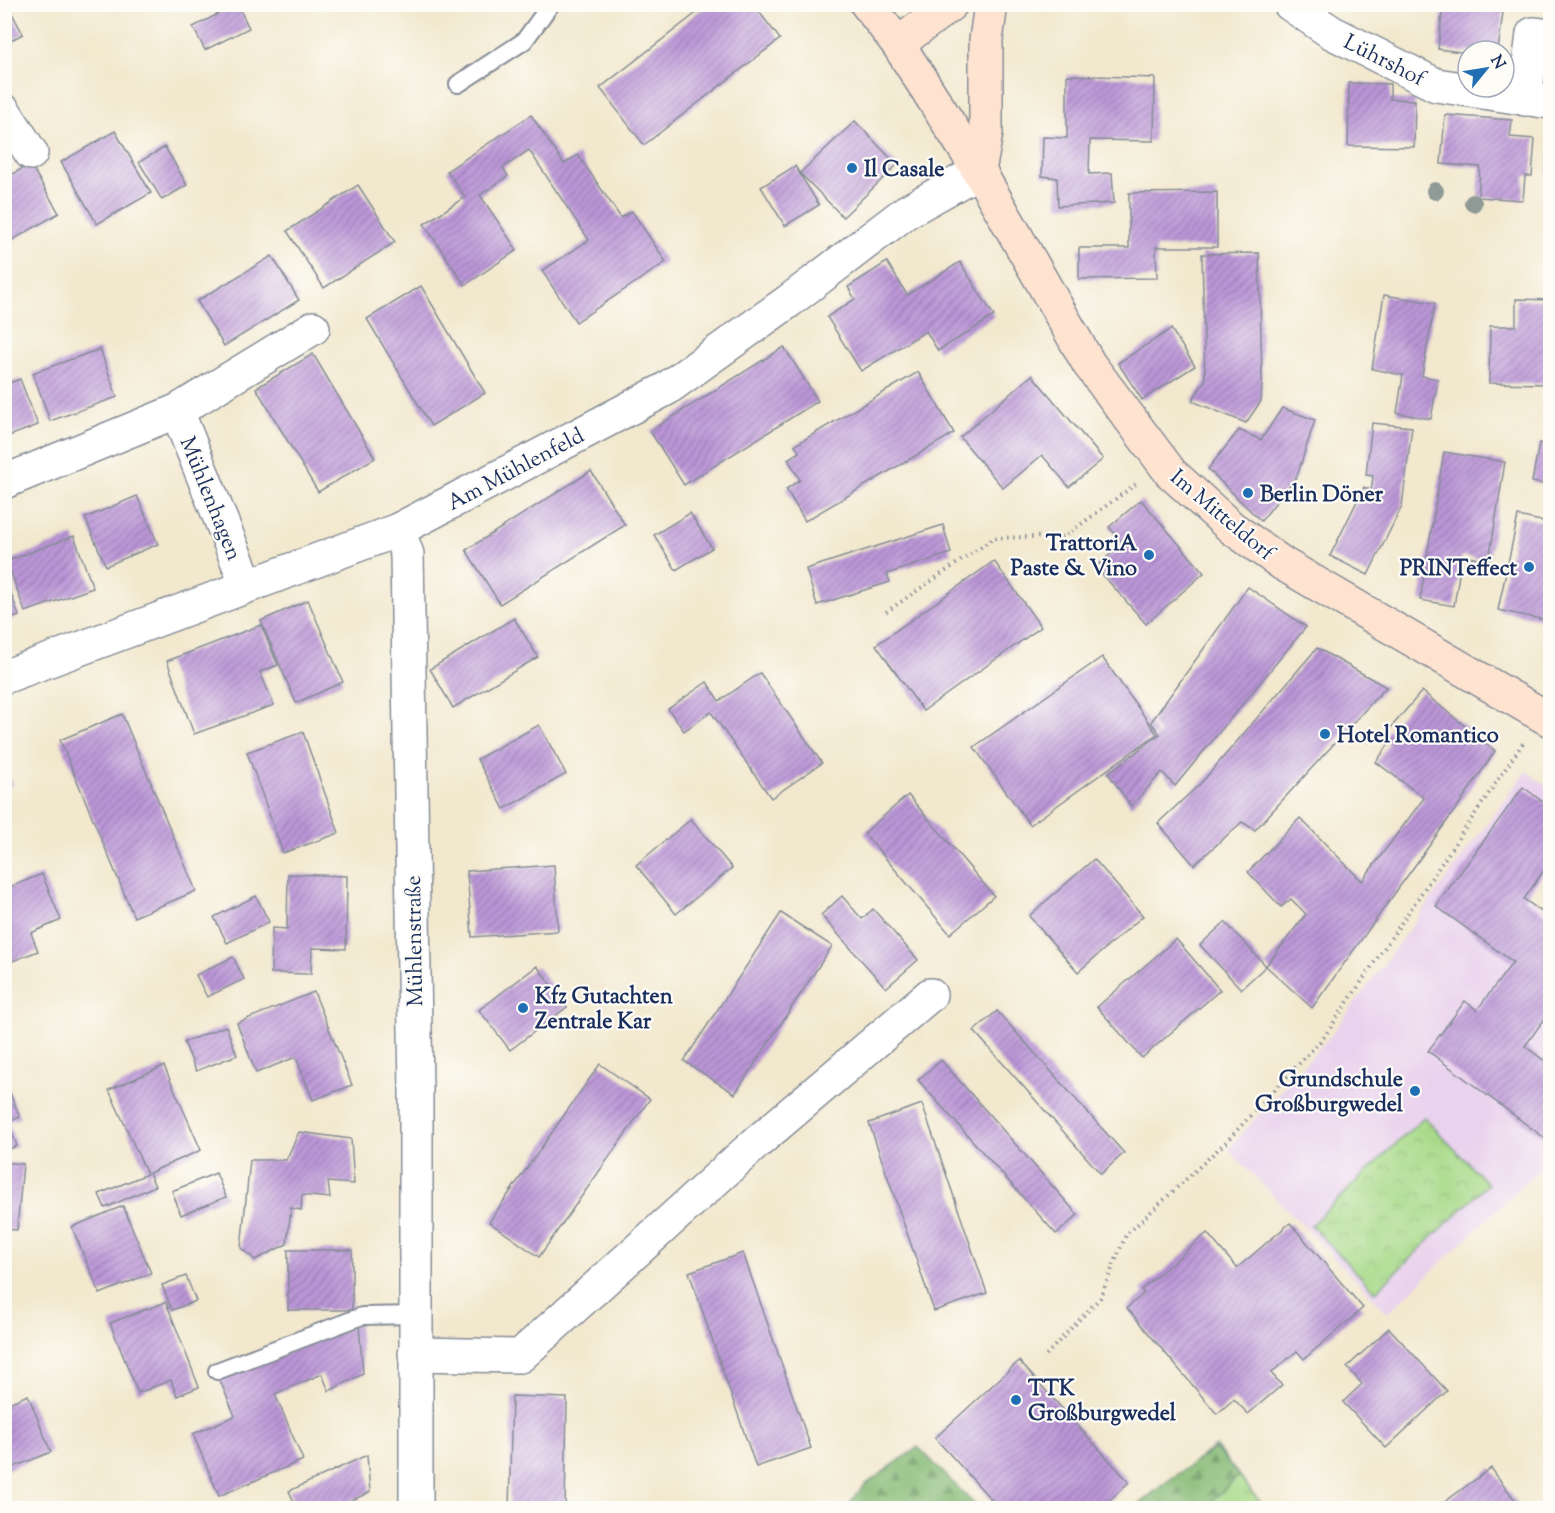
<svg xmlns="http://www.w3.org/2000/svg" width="1555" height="1513" viewBox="0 0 1555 1513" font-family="'Sorts Mill Goudy',serif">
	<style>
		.built { fill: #e9d2ed }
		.grass { fill: url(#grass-tufts); stroke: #628474; stroke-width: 1.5 }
		.forest { fill: url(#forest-firs); stroke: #50746a; stroke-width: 1.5 }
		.park { fill: url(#park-crowns); stroke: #628474; stroke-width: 1.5 }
		.building { fill: url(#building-hatch) }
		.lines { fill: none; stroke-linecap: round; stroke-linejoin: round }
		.lane-casing { stroke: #868c96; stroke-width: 20 }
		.street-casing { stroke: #868c96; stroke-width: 36 }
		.secondary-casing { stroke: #868c96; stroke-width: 36 }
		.path { stroke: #868c96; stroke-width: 4; stroke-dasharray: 1.5 4.5; stroke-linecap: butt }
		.lane { stroke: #fff; stroke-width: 16 }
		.street { stroke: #fff; stroke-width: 33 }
		.secondary { stroke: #fee3d1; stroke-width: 33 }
		.tree { fill: #8f9a96 }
		.poi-dot { fill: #1f6fb2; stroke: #fdfcf7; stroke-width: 2 }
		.labels { text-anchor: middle; stroke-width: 4.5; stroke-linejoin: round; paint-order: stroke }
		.street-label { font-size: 22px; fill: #1b2f5e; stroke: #fdfcf7 }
		.poi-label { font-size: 22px; font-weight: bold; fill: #1b2f5e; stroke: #fdfcf7; text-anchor: start }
	</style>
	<defs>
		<pattern id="grass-tufts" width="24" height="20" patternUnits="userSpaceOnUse" patternTransform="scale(1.5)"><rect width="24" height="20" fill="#a8da89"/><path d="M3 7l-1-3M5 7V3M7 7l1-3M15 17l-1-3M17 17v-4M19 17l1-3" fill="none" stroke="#90bb79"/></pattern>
		<pattern id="forest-firs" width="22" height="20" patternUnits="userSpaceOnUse" patternTransform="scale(1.5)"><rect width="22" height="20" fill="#86ba75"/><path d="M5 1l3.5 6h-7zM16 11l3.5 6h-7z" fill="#6d9863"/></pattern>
		<pattern id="park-crowns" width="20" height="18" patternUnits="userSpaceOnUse" patternTransform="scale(1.5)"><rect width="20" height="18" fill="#a8da89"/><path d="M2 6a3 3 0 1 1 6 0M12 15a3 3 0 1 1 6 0" fill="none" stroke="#90bb79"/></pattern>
		<pattern id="building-hatch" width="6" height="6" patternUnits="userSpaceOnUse" patternTransform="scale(1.5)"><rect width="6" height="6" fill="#bb96d7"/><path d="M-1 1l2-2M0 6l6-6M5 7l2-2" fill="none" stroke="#977bb2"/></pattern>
	</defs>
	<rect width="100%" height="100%" fill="#fdfcf7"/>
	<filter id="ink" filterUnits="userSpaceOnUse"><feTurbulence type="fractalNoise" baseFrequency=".0167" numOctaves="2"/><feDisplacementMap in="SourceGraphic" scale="12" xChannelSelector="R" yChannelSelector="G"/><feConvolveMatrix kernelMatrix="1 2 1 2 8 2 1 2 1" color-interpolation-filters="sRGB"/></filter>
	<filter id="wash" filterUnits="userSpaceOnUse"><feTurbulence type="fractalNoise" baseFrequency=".008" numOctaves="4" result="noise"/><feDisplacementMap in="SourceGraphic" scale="24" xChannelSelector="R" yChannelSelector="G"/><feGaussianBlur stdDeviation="1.35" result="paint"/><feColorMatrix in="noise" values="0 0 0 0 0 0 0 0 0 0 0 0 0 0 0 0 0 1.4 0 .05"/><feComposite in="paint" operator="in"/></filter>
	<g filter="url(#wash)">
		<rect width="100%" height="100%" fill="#f2e8ce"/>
		<polygon class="built" points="1526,771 1550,789 1550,866 1528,896 1550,913 1550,1159 1388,1313 1228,1149 1332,1034"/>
		<polygon class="grass" points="1215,1446 1265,1508 1136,1508"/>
		<g class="forest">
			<polygon points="918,1447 978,1508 846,1508 865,1485"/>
			<polygon points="1215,1448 1239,1476 1204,1508 1134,1508 1165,1483"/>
		</g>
		<polygon class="park" points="1424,1117 1488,1184 1375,1292 1311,1225"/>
		<g id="blocks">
			<g class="building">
				<polygon points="4,4 7,4 23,34 4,44"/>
				<polygon points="237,4 249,28 205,50 193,27"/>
				<polygon points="708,4 753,4 780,39 644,145 600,88"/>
				<polygon points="1443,4 1504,4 1498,51 1468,51 1468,53 1438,49"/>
				<polygon points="1067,75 1155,78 1154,141 1090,140 1089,174 1112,173 1114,203 1058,206 1057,178 1042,176 1043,137 1067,138"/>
				<polygon points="1349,83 1390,84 1390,99 1415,100 1414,147 1348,146"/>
				<polygon points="531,115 564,164 578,155 621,218 632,211 666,262 576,322 542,271 589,240 529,150 503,168 508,176 480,195 517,250 465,285 424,224 465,197 447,171"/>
				<polygon points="1445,115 1512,120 1510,137 1535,139 1532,176 1525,176 1523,200 1478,197 1480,167 1441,164"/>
				<polygon points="855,121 897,165 843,217 800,173"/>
				<polygon points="115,131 151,193 97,224 61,162"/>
				<polygon points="165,147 187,185 162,200 139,162"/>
				<polygon points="1549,155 1550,155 1550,179 1547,179"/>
				<polygon points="30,164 59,213 4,245 4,179"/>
				<polygon points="795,166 819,205 785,226 761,187"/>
				<polygon points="358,185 395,242 324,288 287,231"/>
				<polygon points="1217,192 1217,247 1156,247 1157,278 1079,279 1079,248 1129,248 1129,193"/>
				<polygon points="1259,253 1262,380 1261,401 1246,423 1192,401 1205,381 1202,254"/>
				<polygon points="272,256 299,300 224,346 197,301"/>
				<polygon points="887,262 907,295 960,262 994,316 938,351 926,331 861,371 827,317 855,299 848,287"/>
				<polygon points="4,282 10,292 4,296"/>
				<polygon points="421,286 485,393 431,426 367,319"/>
				<polygon points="1384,295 1435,303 1422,376 1438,379 1431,419 1397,413 1403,375 1372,369"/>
				<polygon points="1516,299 1550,300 1550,384 1489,383 1490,326 1516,326"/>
				<polygon points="1171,329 1195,366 1142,400 1118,363"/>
				<polygon points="784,347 818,401 684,485 650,431"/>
				<polygon points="100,349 117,397 50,421 33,373"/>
				<polygon points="313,354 375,458 318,492 256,388"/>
				<polygon points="918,372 954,433 805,521 786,489 800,480 788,459 799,452 795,445"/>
				<polygon points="1032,375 1103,459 1069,487 1042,455 1003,488 960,437"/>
				<polygon points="20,379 38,425 4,438 4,385"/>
				<polygon points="1282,408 1315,420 1297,476 1261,521 1208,469 1239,430 1261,440"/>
				<polygon points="1372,423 1412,427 1402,506 1368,575 1330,556 1364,487 1371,491 1373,476 1366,475"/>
				<polygon points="1539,443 1550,445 1550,485 1532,482"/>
				<polygon points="1444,452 1505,462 1489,560 1462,556 1454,606 1420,600"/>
				<polygon points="591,471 625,525 500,604 466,550"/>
				<polygon points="137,496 158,544 106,566 85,518"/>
				<polygon points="1141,500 1204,573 1146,624 1096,567 1123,543 1109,527"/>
				<polygon points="690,513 712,548 676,570 654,535"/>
				<polygon points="1518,516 1550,523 1550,621 1498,610"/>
				<polygon points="943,525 951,553 887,574 890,582 817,605 806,569"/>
				<polygon points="74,536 93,588 25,612 7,561"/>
				<polygon points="994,561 1041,627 923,711 876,645"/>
				<polygon points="5,576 19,616 5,621"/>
				<polygon points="1248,587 1306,627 1175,786 1162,772 1131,806 1108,773 1160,734 1151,722"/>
				<polygon points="308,600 343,682 296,703 261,621"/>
				<polygon points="514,618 538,657 453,708 430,669"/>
				<polygon points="261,625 278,665 260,672 274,705 194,734 167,661"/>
				<polygon points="1317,648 1386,687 1255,830 1242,822 1194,865 1158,823 1202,782"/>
				<polygon points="1102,657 1157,734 1030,825 974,747"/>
				<polygon points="760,673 822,763 771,798 711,712 684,731 668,709 707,682 719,701"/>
				<polygon points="1422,691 1495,751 1460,803 1312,1008 1266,966 1306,914 1291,899 1281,907 1248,872 1300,818 1362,881 1424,798 1376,762 1389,744 1382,738"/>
				<polygon points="122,714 196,891 134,917 60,740"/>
				<polygon points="539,725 566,774 504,809 477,759"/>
				<polygon points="303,732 339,833 283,853 247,752"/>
				<polygon points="4,767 12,785 4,788"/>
				<polygon points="1523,787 1550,807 1550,862 1524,899 1550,918 1550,1011 1525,1046 1550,1065 1550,1142 1428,1051 1465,1001 1477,1010 1513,962 1436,906"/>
				<polygon points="908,795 994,896 950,934 864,833"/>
				<polygon points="691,819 732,868 676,914 636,865"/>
				<polygon points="1094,859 1143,916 1078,972 1029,916"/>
				<polygon points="554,865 558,931 472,937 467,871"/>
				<polygon points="42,874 61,920 31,933 38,951 5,964 5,889"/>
				<polygon points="288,874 347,876 346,949 312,948 311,974 271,973 272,928 287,929"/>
				<polygon points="256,896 269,922 227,943 214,917"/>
				<polygon points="842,896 862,919 873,909 918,960 886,988 821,915"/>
				<polygon points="781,913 832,946 735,1094 684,1061"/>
				<polygon points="1225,922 1266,966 1241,989 1200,945"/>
				<polygon points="1176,939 1220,990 1142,1058 1097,1007"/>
				<polygon points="233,957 244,979 207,997 196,975"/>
				<polygon points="537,966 567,1007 510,1050 479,1010"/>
				<polygon points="314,992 352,1085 313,1100 296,1057 256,1073 237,1023"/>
				<polygon points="997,1011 1124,1153 1101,1174 974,1031"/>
				<polygon points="226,1026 237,1055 196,1071 184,1042"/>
				<polygon points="941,1060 1078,1215 1056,1234 918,1080"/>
				<polygon points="600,1064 650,1099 539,1257 489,1222"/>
				<polygon points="164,1066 201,1150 149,1173 155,1186 105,1208 99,1194 147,1174 109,1090"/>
				<polygon points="7,1086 20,1117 8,1122 17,1146 4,1151 4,1087"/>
				<polygon points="922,1104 987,1293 934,1311 869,1123"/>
				<polygon points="299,1132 351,1139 354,1184 328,1182 330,1198 302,1195 301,1210 291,1208 287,1244 255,1260 241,1248 250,1160 286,1160"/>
				<polygon points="4,1162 23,1164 17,1230 4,1229"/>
				<polygon points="216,1173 226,1197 181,1215 172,1191"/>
				<polygon points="123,1206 151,1273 100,1294 72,1227"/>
				<polygon points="1550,1212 1550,1230 1542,1220"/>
				<polygon points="1290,1223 1363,1308 1304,1359 1297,1351 1271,1373 1282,1385 1248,1414 1234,1399 1217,1414 1127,1308 1144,1293 1141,1290 1207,1233 1237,1268"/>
				<rect x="288" y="1250" width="64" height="60"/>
				<polygon points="743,1253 811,1448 756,1467 689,1272"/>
				<polygon points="186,1276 196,1301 172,1310 162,1285"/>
				<polygon points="166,1302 199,1387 177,1396 171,1380 138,1393 110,1323"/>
				<polygon points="359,1324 363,1374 329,1391 322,1374 275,1394 303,1460 219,1496 193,1434 235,1416 219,1378"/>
				<polygon points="1389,1328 1447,1391 1386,1448 1343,1402 1362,1384 1347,1367"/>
				<polygon points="1019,1361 1129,1482 1101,1508 999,1508 935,1438"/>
				<polygon points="28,1395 51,1452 4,1471 4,1405"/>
				<polygon points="512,1396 567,1398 565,1508 509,1508"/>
				<polygon points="367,1455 370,1492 335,1508 297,1508 289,1491"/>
				<polygon points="1491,1468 1521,1508 1445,1508 1442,1504"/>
			</g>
		</g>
	</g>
	<g filter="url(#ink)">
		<use href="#blocks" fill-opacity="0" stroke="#868c96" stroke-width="1.5"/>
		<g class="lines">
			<g class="lane-casing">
				<g id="lane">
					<polyline points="458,84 524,41 551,4"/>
					<polyline points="217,1371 362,1316 416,1315"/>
				</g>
			</g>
			<g class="street-casing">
				<g id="street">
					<polyline points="1290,4 1331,32 1436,85 1550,102"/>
					<polyline points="1525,99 1533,34 1550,36"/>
					<polyline points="4,111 31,153"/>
					<polyline points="177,411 313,328"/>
					<polyline points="4,482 177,411 247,585"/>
					<polyline points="398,530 407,554 416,1090 416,1508"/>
					<polyline points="4,677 398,530 666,389 789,301 906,212 979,171"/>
					<polyline points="415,1354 520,1356 755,1144 930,995"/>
				</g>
			</g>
			<g class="secondary-casing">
				<g id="secondary">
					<polyline points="867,4 898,44 979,171 1089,364 1171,473 1232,528 1283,564 1550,720"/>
					<polyline points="898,44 951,4"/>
					<polyline points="979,171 986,133 986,40 991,4"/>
				</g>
			</g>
			<g class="path">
				<polyline points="886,612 994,538 1065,536 1136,484"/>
				<polyline points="1046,1355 1100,1298 1126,1235 1226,1142 1324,1037 1523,743"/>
			</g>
			<use href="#lane" class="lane"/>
			<use href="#street" class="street"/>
			<use href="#secondary" class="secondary"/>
		</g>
		<g class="tree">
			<circle cx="1435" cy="191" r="9"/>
			<circle cx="1473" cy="203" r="9"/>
		</g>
	</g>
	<g class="poi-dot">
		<circle cx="852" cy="168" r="6"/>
		<circle cx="1248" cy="493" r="6"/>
		<circle cx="1149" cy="555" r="6"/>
		<circle cx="1529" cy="567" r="6"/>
		<circle cx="1325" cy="734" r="6"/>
		<circle cx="523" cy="1008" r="6"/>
		<circle cx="1415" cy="1091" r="6"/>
		<circle cx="1016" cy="1400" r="6"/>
	</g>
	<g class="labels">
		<g class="street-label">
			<text transform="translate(1385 59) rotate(27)" y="8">Lührshof</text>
			<text transform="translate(515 468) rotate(-28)" y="8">Am Mühlenfeld</text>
			<text transform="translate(212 498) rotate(68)" y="8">Mühlenhagen</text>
			<text transform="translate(1223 514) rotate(40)" y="8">Im Mitteldorf</text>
			<text transform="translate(413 941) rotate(-91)" y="8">Mühlenstraße</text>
		</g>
		<g class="poi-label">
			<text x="864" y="176">Il Casale</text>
			<text x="1260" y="501">Berlin Döner</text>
			<text x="1137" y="550" text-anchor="end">TrattoriA<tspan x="1137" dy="25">Paste &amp; Vino</tspan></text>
			<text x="1517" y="575" text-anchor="end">PRINTeffect</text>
			<text x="1337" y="742">Hotel Romantico</text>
			<text x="535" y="1003">Kfz Gutachten<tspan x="535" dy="25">Zentrale Kar</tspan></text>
			<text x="1403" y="1086" text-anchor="end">Grundschule<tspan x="1403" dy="25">Großburgwedel</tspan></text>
			<text x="1028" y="1395">TTK<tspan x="1028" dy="25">Großburgwedel</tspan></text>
		</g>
	</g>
	<rect width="1555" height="1513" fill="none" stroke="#fdfcf7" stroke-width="24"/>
	<g transform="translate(1486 69) rotate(60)"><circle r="28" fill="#fdfcf7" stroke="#a3aaba" stroke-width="1.5"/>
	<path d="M0-4.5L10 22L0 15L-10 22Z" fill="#1f6fb2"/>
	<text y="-9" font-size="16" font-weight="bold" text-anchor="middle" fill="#1b2f5e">N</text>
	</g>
</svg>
